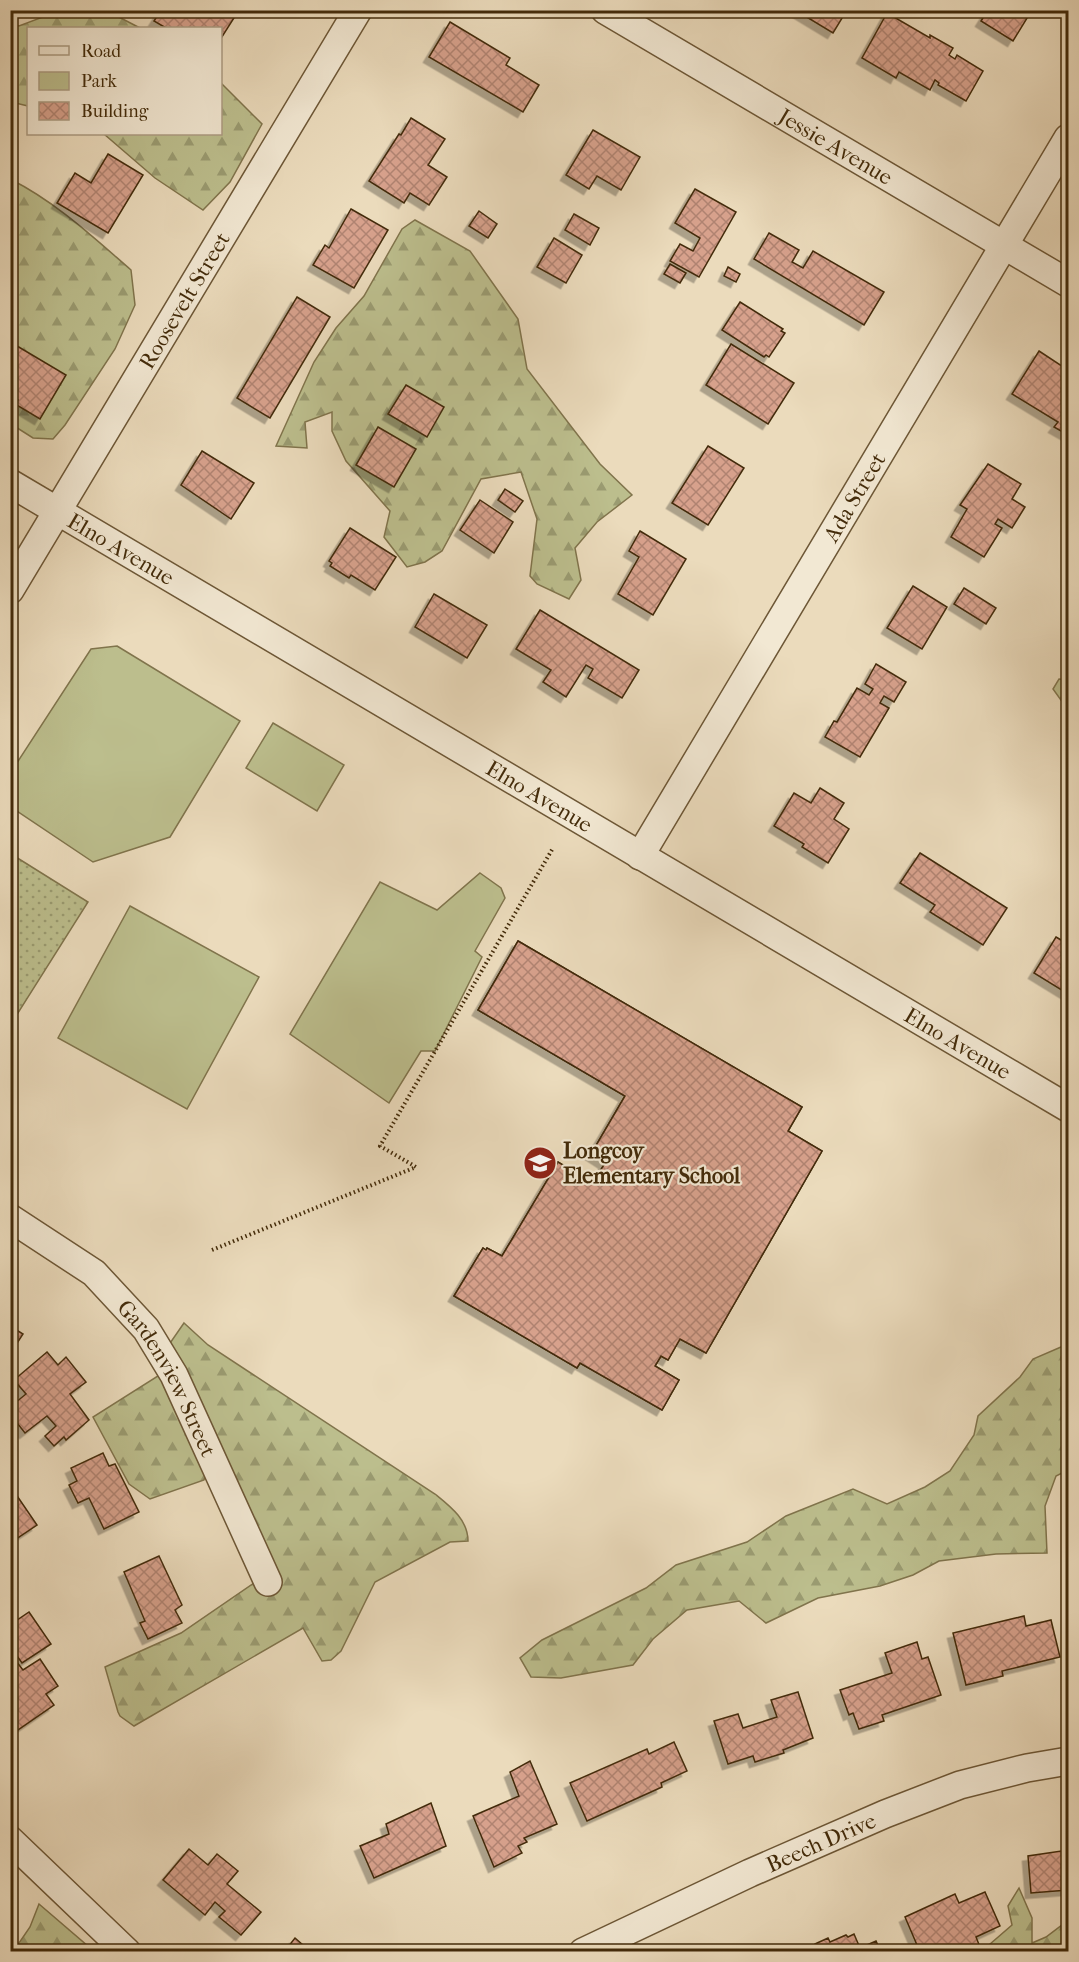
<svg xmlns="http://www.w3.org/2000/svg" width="1079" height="1962" viewBox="0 0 1079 1962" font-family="'IM FELL French Canon',serif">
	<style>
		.grass { fill: url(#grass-dots); stroke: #80744c; stroke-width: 1.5 }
		.forest { fill: url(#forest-firs); stroke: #80744c; stroke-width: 1.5 }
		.green { fill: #bcbe8d; stroke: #80744c; stroke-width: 1.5 }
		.building { fill: url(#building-cross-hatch); stroke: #432b0a; stroke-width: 1.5; fill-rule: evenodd; filter: url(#shadow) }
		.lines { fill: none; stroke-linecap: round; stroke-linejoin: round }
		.street-casing { stroke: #6d5736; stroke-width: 30 }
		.path { stroke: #432b0a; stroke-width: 4; stroke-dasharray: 1.5 3; stroke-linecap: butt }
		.street { stroke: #f2e8d3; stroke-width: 27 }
		.labels { text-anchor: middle; stroke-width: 4.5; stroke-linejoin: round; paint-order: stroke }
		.street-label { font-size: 22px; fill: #432b0a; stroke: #f2e8d3 }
		.poi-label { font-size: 22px; font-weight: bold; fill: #432b0a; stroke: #f2e8d3; text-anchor: start }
	</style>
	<defs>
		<pattern id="grass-dots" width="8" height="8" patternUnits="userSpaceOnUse" patternTransform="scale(1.5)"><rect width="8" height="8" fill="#bcbe8d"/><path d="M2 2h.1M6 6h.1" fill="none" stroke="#9a9b71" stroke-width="1.8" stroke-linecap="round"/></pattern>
		<pattern id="forest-firs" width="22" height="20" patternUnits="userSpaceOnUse" patternTransform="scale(1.5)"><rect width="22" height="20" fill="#bcbe8d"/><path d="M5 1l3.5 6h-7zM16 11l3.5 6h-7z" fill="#9a9b71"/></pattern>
		<pattern id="building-cross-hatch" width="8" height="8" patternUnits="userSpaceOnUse" patternTransform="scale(1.5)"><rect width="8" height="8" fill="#d7a18c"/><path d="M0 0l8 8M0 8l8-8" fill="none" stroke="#b08371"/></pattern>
		<filter id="shadow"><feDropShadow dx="-5.5" dy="5.5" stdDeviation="0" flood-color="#0004"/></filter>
	</defs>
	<rect width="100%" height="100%" fill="#ebdbbc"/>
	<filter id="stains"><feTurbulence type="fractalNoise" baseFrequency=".00333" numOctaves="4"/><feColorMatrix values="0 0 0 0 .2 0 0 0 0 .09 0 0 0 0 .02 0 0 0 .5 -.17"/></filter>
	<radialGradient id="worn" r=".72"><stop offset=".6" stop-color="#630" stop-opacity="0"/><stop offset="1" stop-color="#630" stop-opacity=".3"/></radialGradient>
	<polygon class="grass" points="11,854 88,902 11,1024"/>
	<g class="forest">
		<polygon points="110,10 111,13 140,28 28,28 28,106 11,102 11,23 19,26 43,17 47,11"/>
		<polygon points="221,83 262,124 230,182 203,210 155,178 104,134 220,134"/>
		<path d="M10,179c46,23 83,58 121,91l4,35 -20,44 -50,76 -12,14 -20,-1 -22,-14z"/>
		<polygon points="415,220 470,251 518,319 527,369 600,464 632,495 597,522 575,548 581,580 569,599 537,584 530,576 537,519 521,472 481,479 442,551 425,562 407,567 384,537 390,511 346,461 332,431 332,412 305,422 307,448 276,446 314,362 336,328 364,296 402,229"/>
		<polygon points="1059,679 1068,680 1068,710 1053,689"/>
		<path d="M184,1323l24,22 227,149c16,13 33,26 33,47l-18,1 -75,40 -34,69 -10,9 -9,1 -19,-33 -169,98 -14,-10 -2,-4 -13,-45 76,-34 89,-61 -56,-129 -10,37 -54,19 -21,-15 -36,-67 84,-53 -9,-18z"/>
		<polygon points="1068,1344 1068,1470 1056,1476 1045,1506 1047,1553 996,1554 939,1561 913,1575 880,1586 818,1598 766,1623 739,1601 687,1610 653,1639 633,1665 561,1678 531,1677 520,1658 542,1640 646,1588 676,1565 747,1542 786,1516 853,1489 887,1504 925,1487 950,1471 974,1435 978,1416 1020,1377 1033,1359"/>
		<polygon points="1019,1888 1032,1918 1032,1943 1046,1937 1066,1922 1068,1923 1068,1951 982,1951 1012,1925 1008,1906"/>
		<polygon points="39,1904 89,1947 87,1951 11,1951 11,1948 17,1946 30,1927"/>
	</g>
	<g class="green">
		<polygon points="117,646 240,721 170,837 93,862 11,807 11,772 91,649"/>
		<polygon points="273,723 344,765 317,811 246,768"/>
		<polygon points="480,873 501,888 505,898 475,951 482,957 435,1051 421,1051 389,1103 290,1034 380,882 437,910"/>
		<polygon points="130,906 259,977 187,1109 58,1038"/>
	</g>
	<g class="building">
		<polygon points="161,10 239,10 220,40 220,28 166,28 154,21"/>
		<polygon points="795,10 847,10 833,33"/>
		<polygon points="988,10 1032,10 1013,41 981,21"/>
		<polygon points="887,13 930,38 930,35 953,48 949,55 955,59 957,55 983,71 966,101 938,85 939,83 935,80 930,90 899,72 896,78 862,58"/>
		<polygon points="450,22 510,58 506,65 539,85 523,112 429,57"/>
		<polygon points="411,118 445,139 428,165 447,177 429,205 410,193 404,203 369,181 399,134 401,135"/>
		<polygon points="593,130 640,157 621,190 597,176 589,189 566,175"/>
		<polygon points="108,154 143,175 108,233 57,203 75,173 91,183"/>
		<polygon points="695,189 736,212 699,277 670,261 680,244 693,251 700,238 675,223"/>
		<polygon points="351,209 388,230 354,288 313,265 325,245 329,248"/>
		<polygon points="479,211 497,224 488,238 469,226"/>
		<polygon points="574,214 599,228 590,245 565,230"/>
		<polygon points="769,233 799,250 792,262 803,268 813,251 884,292 864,325 754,259"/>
		<polygon points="554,238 582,255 566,283 537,267"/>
		<polygon points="670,264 686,273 680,283 664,274"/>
		<polygon points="728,267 740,274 736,282 724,276"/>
		<polygon points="297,297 330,317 270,418 237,398"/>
		<polygon points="740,302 783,329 781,331 785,333 769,357 766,355 764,357 722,330"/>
		<polygon points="12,343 66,375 40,419 15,404 18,400 10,395 10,345"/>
		<polygon points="731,344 794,383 768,424 706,385"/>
		<polygon points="1039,351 1068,370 1066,376 1068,377 1068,435 1054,427 1058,422 1012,394"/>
		<polygon points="406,385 444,407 427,437 388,414"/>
		<polygon points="378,427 416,449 394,487 356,465"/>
		<polygon points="708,446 744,468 708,525 672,503"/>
		<polygon points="202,451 254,483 231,519 181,485"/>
		<polygon points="988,464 1021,484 1012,499 1025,507 1012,528 998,519 995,524 1002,528 984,557 951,537 967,509 960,505"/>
		<polygon points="505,489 523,501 515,512 498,500"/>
		<polygon points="480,500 513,522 494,553 460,530"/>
		<polygon points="350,528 396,557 375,590 351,575 349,578 330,566 332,563 329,561"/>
		<polygon points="640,531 686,559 653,615 618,594 639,557 629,551"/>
		<polygon points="913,586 947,607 922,649 887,628"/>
		<polygon points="964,588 996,608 986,624 954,604"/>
		<polygon points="434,594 487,625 467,658 415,627"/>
		<polygon points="540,610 639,670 622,698 588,678 593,669 586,665 566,697 543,682 551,670 516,649"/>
		<polygon points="876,664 906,682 894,702 884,696 880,703 889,708 860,757 825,737 834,721 837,722 857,688 869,695 873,689 865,684"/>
		<polygon points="820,788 844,803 834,819 849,829 828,863 802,847 804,844 774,826 794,793 811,803"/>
		<polygon points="920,853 1007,908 983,945 930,912 935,905 900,883"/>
		<polygon points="1056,937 1068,944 1068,994 1034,973"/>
		<path d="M518,941l284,166 -14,24 34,20 -116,202 -26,-14 -12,21 -7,-4 -6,10 24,14 -17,30 -82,-47 -3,5 -123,-72 29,-48 3,2 1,-2 15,8 56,-94 35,21 12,-20 -14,-9 34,-58 -147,-86zM665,1179l35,20 -75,129 -12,-7 8,-12 -12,-7 -7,12 -13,-7z"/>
		<polygon points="518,941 802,1107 788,1131 822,1151 706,1353 680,1339 668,1360 661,1356 655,1366 679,1380 662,1410 580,1363 577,1368 454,1296 483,1248 486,1250 487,1248 502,1256 558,1162 593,1183 605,1163 591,1154 625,1096 478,1010"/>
		<polygon points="10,1326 23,1334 10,1354"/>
		<polygon points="47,1352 58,1365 66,1357 86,1382 70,1394 89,1420 66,1440 64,1437 54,1446 45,1436 56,1426 47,1416 25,1433 10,1414 10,1407 26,1394 14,1380"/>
		<polygon points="103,1453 109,1466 115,1464 139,1512 104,1529 89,1498 78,1503 69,1485 77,1481 71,1468"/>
		<polygon points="11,1487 37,1525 10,1543 10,1488"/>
		<polygon points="159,1556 182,1605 175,1610 182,1623 148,1639 140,1623 145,1621 124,1572"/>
		<polygon points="29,1612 51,1644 22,1663 10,1646 10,1625"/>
		<polygon points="1024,1616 1026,1626 1051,1620 1060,1657 1002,1671 1003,1676 966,1685 953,1633"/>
		<polygon points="917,1642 922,1659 928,1657 941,1695 882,1715 884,1721 859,1729 853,1713 849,1715 840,1690 892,1673 885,1653"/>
		<polygon points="40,1659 58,1686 46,1694 54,1705 12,1734 10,1665 16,1661 23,1670"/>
		<polygon points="798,1692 813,1738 783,1750 784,1753 755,1762 753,1756 728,1764 714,1721 738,1714 743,1728 777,1717 771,1700"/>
		<polygon points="674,1742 687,1771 661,1783 662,1787 587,1821 570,1783 647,1749 649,1754"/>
		<polygon points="530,1761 557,1824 524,1838 527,1842 518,1846 522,1853 494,1867 473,1816 519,1796 510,1772"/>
		<polygon points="431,1803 446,1846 374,1878 360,1846 389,1834 386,1824"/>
		<polygon points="189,1849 208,1865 217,1854 238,1871 227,1884 261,1912 241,1935 219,1917 225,1911 215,1902 205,1915 163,1880"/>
		<polygon points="1068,1850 1068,1890 1031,1893 1028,1856"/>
		<polygon points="985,1892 1000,1926 976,1937 980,1947 969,1952 920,1952 905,1917 955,1894 959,1903"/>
		<polygon points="854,1934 860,1948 876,1941 881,1952 815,1952 817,1951 815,1944 828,1938 830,1942 846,1935 848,1937"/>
		<polygon points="295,1938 311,1952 284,1952"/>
	</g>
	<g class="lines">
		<g class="street-casing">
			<g id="street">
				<path id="s1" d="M605,10l463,273"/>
				<path id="s2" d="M10,483l1058,625"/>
				<path id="s3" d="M10,590l348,-580"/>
				<path id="s4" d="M640,856l428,-718"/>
				<path id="s5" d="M10,1218l84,55 52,56 28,46 94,207"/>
				<polyline points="10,1840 127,1952"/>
				<path id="s6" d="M583,1952l167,-79 135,-59 75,-29 67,-17 41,-7"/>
			</g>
		</g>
		<polyline class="path" points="212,1250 416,1167 380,1146 553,848"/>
		<use href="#street" class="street"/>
	</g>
	<defs>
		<g id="school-disc" transform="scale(1.725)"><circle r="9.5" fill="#8f2418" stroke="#f2e8d3"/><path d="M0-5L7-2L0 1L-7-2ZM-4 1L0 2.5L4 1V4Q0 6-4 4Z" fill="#fff"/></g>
	</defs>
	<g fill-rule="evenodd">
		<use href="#school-disc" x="540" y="1163"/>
	</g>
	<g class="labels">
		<g class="street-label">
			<text dy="8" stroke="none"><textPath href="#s1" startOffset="268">Jessie Avenue</textPath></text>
			<text dy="8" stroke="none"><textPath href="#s3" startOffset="338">Roosevelt Street</textPath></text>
			<text dy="8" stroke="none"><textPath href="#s4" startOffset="418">Ada Street</textPath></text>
			<text dy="8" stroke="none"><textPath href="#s2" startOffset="129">Elno Avenue</textPath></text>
			<text dy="8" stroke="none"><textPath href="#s2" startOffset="615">Elno Avenue</textPath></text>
			<text dy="8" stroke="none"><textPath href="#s2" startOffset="1101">Elno Avenue</textPath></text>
			<text dy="8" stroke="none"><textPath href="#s5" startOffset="230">Gardenview Street</textPath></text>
			<text dy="8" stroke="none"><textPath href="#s6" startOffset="262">Beech Drive</textPath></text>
		</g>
		<g class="poi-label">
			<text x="563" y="1158">Longcoy<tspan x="563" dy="25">Elementary School</tspan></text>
		</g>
	</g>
	<rect width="1079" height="1962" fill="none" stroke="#ebdbbc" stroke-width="36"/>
	<rect x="12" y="12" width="1055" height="1938" fill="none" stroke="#432b0a" stroke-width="3"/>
	<rect x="18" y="18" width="1043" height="1926" fill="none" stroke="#432b0a" stroke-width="1.5"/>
	<rect x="27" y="27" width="195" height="108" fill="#f2e8d3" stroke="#ac9c83" stroke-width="1.5"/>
	<rect x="39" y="46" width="30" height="9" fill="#f2e8d3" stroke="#ac9c83" stroke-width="1.5"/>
	<text x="81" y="57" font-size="18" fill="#432b0a">Road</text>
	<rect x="39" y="72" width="30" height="18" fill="#bcbe8d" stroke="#ac9c83" stroke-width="1.5"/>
	<text x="81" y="87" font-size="18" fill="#432b0a">Park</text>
	<rect x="39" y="102" width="30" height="18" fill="url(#building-cross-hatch)" stroke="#ac9c83" stroke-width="1.5"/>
	<text x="81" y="117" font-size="18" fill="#432b0a">Building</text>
	<rect width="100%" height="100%" filter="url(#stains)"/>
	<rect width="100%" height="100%" fill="url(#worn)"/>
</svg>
